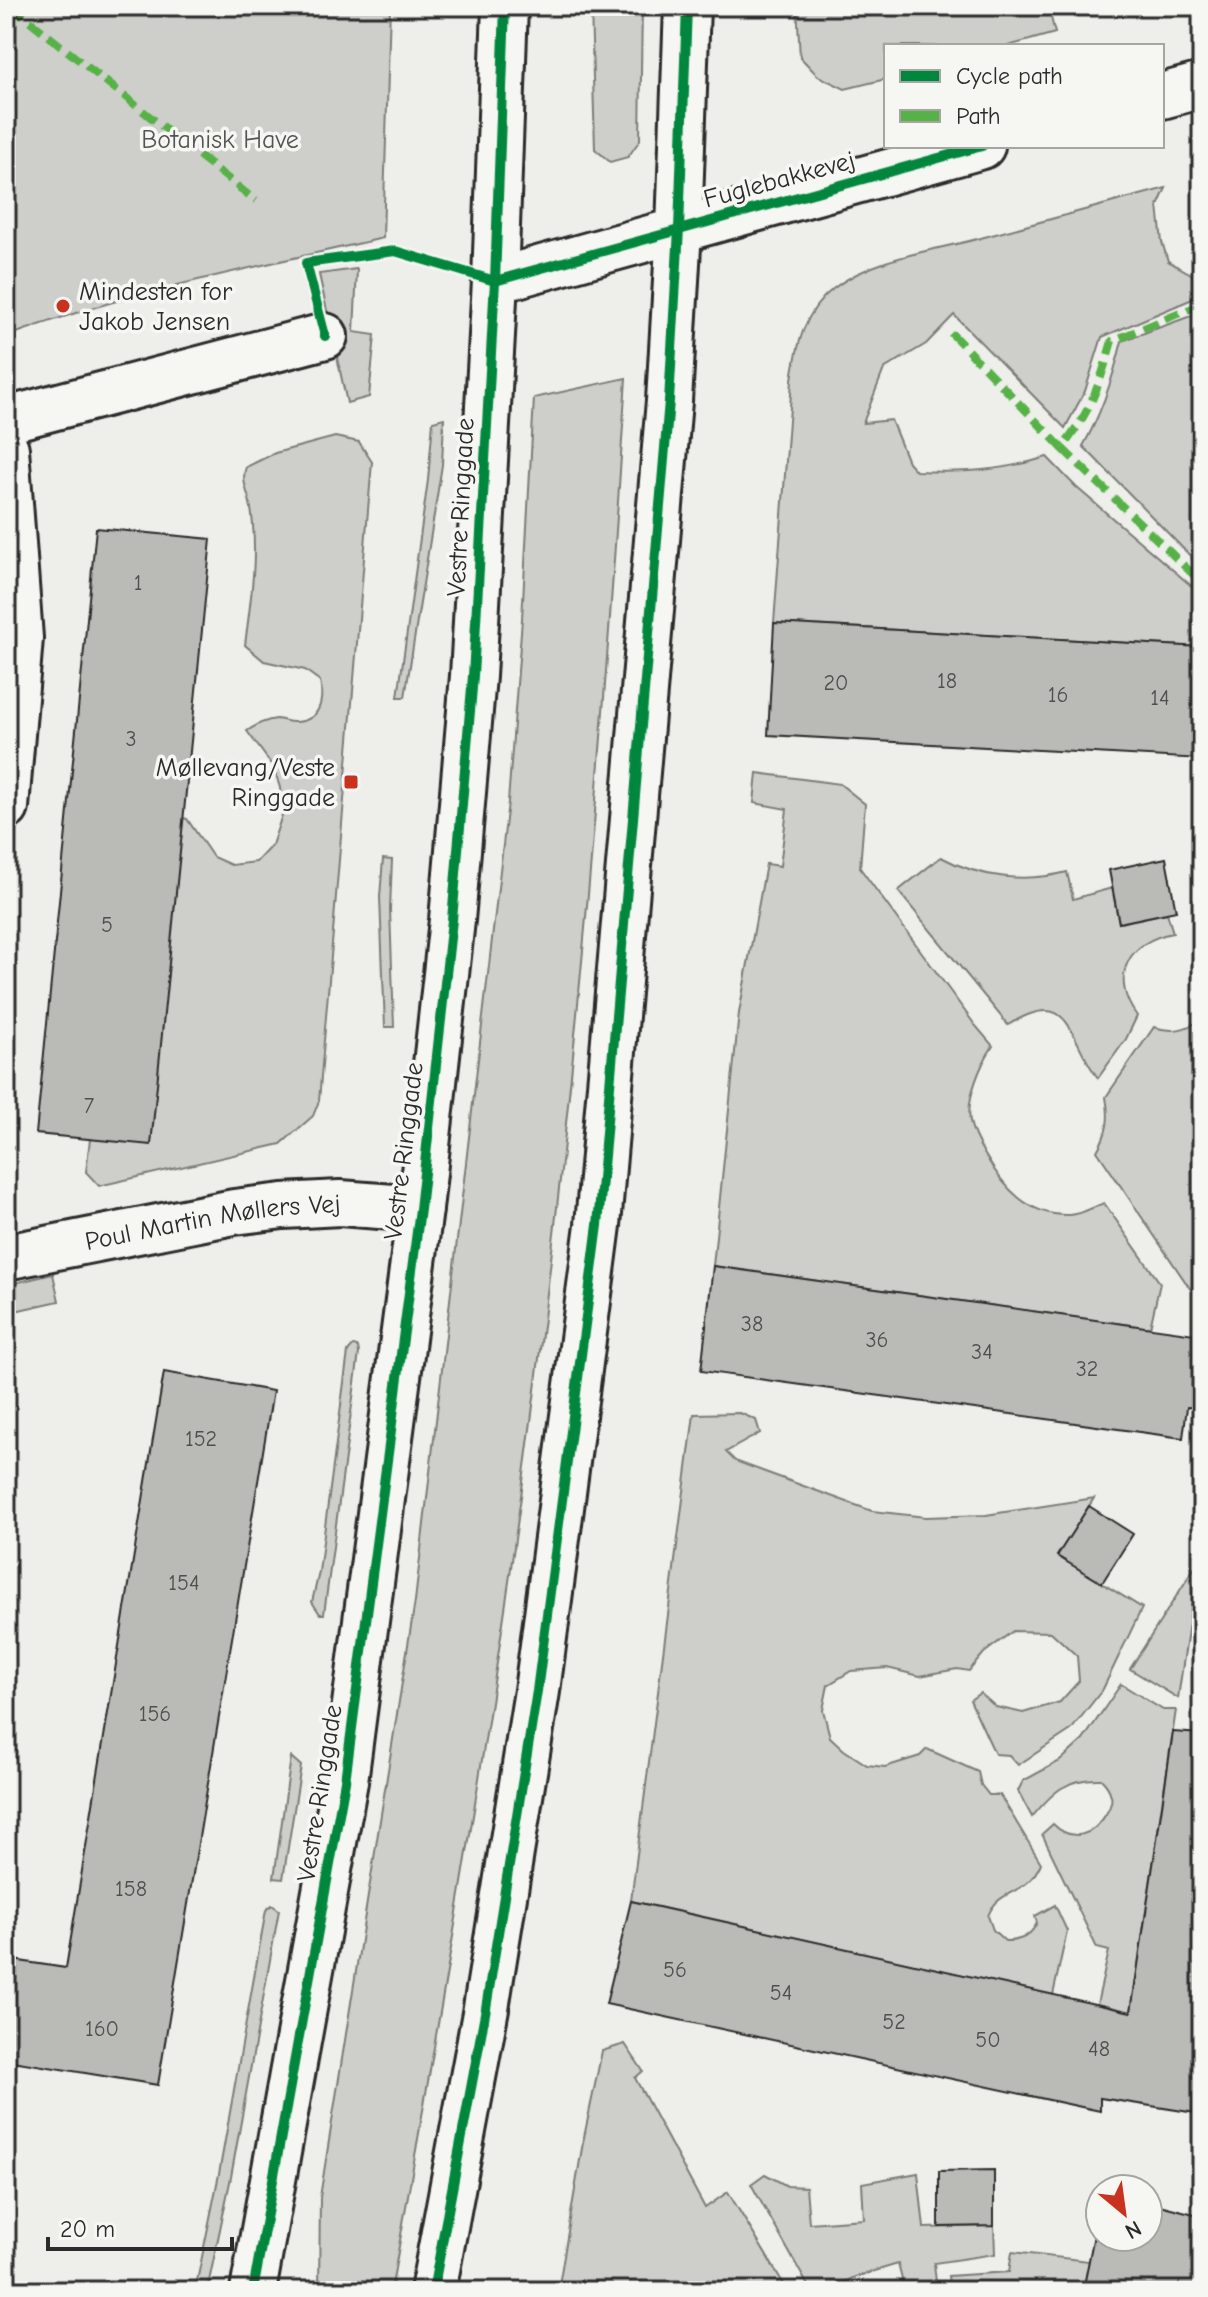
<svg xmlns="http://www.w3.org/2000/svg" width="1208" height="2297" viewBox="0 0 1208 2297" font-family="'Comic Neue',sans-serif">
	<style>
		.green { fill: #cececa; stroke: #7c7c7a; stroke-width: 2 }
		.building { fill: #babab7; stroke: #2b2b2b; stroke-width: 2 }
		.lines { fill: none; stroke-linecap: round; stroke-linejoin: round }
		.minor-casing { stroke: #2b2b2b; stroke-width: 50 }
		.secondary-casing { stroke: #2b2b2b; stroke-width: 50 }
		.minor { stroke: #f6f6f2; stroke-width: 44 }
		.secondary { stroke: #f6f6f2; stroke-width: 44 }
		.quiet { stroke: #56b246; stroke-width: 8; stroke-dasharray: 16 8; stroke-linecap: butt }
		.cycleway-casing { stroke: #f6f6f2; stroke-width: 15 }
		.cycleway { stroke: #00873e; stroke-width: 10 }
		.poi-dot { fill: #c8321e; stroke: #f6f6f2; stroke-width: 3 }
		.labels { text-anchor: middle; stroke-width: 7; stroke-linejoin: round; paint-order: stroke }
		.number-label { font-size: 22px; fill: #4f4f4e }
		.park-label { font-size: 26px; fill: #545453; stroke: #f6f6f2 }
		.street-label { font-size: 26px; fill: #2b2b2b; stroke: #f6f6f2 }
		.poi-label { font-size: 26px; fill: #2b2b2b; stroke: #f6f6f2; text-anchor: start }
	</style>
	<rect width="100%" height="100%" fill="#eeeeea"/>
	<filter id="ink" filterUnits="userSpaceOnUse"><feTurbulence type="fractalNoise" baseFrequency=".0125" numOctaves="2"/><feDisplacementMap in="SourceGraphic" scale="16" xChannelSelector="R" yChannelSelector="G"/><feConvolveMatrix kernelMatrix="1 2 1 2 8 2 1 2 1" color-interpolation-filters="sRGB"/></filter>
	<g filter="url(#ink)">
		<g class="green">
			<path d="M6,6h384l-7,232c-126,29 -255,53 -377,99z"/>
			<polygon points="591,6 642,6 640,140 628,157 610,162 595,149"/>
			<polygon points="797,6 1048,6 1055,33 1008,46 886,46 886,79 845,89 818,76 800,57"/>
			<path d="M1166,188l-8,18 4,36 6,19 34,19v15l-100,42 -17,54 -20,37 -111,-113 -28,29 -42,25 -21,54 28,-3 17,42 8,9c46,2 87,0 131,-14l29,30 126,108v52l-428,-24 18,-243c5,-35 12,-69 42,-92 39,-30 97,-37 143,-49 63,-17 126,-34 189,-51z"/>
			<polygon points="357,269 354,332 375,335 369,397 347,403 319,274"/>
			<path d="M1202,312v256l-119,-122c19,-33 30,-68 39,-105z"/>
			<path d="M626,378c-21,335 -47,670 -90,1004 -38,304 -91,607 -145,909h-72l1,-94 95,-596 93,-799 14,-183 12,-221z"/>
			<polygon points="444,418 442,465 405,697 398,697 428,480 433,421"/>
			<path d="M335,437l24,5 13,20 -53,639 -6,15 -32,28 -182,42 -13,-14 4,-33 93,-321 4,1 26,38 18,8 25,-3 16,-17 10,-30 -2,-27 -6,-20 -27,-37c9,-6 18,-11 29,-12 7,0 13,4 19,3 25,-1 29,-20 25,-41l-15,-11 -41,-9 -19,-16c6,-47 14,-95 5,-142 -3,-13 -9,-23 -4,-36l29,-14z"/>
			<path d="M757,773l83,11 25,20 -5,64 115,157 18,21c-12,18 -27,52 -23,75 2,11 9,24 15,34 19,33 43,61 84,60 11,0 25,-8 35,-12l56,80 -10,45 -437,-62 26,-253 27,-149 14,2 7,-57 -33,-6z"/>
			<path d="M941,857c39,21 84,26 126,15l6,27 39,-11 7,35 48,-10 6,20c-46,8 -64,45 -36,83l-11,23 -28,39c-31,-40 -25,-93 -90,-53l-110,-134z"/>
			<polygon points="383,859 392,860 390,909 394,1027 385,1027 380,897"/>
			<path d="M1202,1019v272l-11,-1 -94,-139c11,-19 13,-33 9,-54l48,-70c18,6 32,3 48,-8z"/>
			<polygon points="53,1274 59,1301 6,1313 6,1285"/>
			<polygon points="353,1346 358,1347 359,1353 324,1614 320,1614 312,1602 319,1572 348,1352"/>
			<path d="M740,1413l16,7 4,13 -34,19 9,9 137,50 54,6 60,-2 108,-17 -36,58 84,52 -39,81 -32,41 -53,35 -9,-10 -14,-1 -25,-54 10,-7 16,14 27,6 37,-11 19,-21 -2,-25 -26,-24 -38,-1 -29,22 -15,18 -12,-2 -37,7 -33,-8 -36,3 -23,14 -5,25 7,27 14,13 23,15 18,2 35,-11 7,-7 51,23 3,13 8,10h11l41,68c-15,35 -41,23 -53,53l5,14 12,11c15,0 25,-4 32,-18l-2,-7 20,-11 12,26 -14,64 -422,-94 63,-487z"/>
			<polygon points="1198,1562 1178,1698 1130,1669"/>
			<path d="M1121,1684l42,26h13l-45,302 -34,-8 12,-53 -12,-3 -55,-114 11,-10c19,19 40,12 53,-10 3,-5 7,-12 5,-18 -1,-6 -6,-13 -10,-17 -35,-1 -48,13 -69,38l-14,-26 5,-10 37,-20 23,-21z"/>
			<polygon points="291,1757 301,1766 283,1879 274,1878"/>
			<polygon points="272,1905 279,1910 231,2177 207,2291 195,2291 219,2174 266,1910"/>
			<polygon points="625,2044 643,2071 635,2078 705,2208 728,2192 788,2291 558,2291 583,2142 602,2051"/>
			<polygon points="918,2173 924,2228 994,2226 995,2254 934,2263 937,2291 905,2291 898,2264 855,2277 825,2291 811,2291 751,2184 765,2174 787,2186 806,2187 809,2223 864,2219 862,2183"/>
			<polygon points="1012,2252 1089,2261 1083,2291 950,2291 948,2276 1009,2272"/>
		</g>
		<g class="building">
			<polygon points="96,528 211,539 151,1145 36,1134"/>
			<polygon points="774,623 1202,647 1202,759 768,735"/>
			<polygon points="1166,858 1176,911 1119,923 1109,870"/>
			<polygon points="713,1266 1202,1335 1202,1408 1187,1407 1183,1438 701,1371"/>
			<polygon points="164,1372 273,1391 158,2085 6,2060 6,1959 66,1968"/>
			<polygon points="1089,1506 1133,1534 1102,1583 1057,1556"/>
			<polygon points="1173,1732 1202,1734 1202,2114 1100,2098 1100,2111 606,2004 631,1901 1131,2012"/>
			<polygon points="994,2170 994,2226 939,2227 939,2171"/>
			<polygon points="1148,2202 1202,2216 1202,2252 1194,2291 1083,2291 1100,2204 1100,2237 1148,2237"/>
		</g>
		<g class="lines">
			<g class="minor-casing">
				<g id="minor">
					<polyline points="1162,96 1202,85"/>
					<polyline points="495,281 982,146"/>
					<polyline points="6,420 325,336"/>
					<polyline points="6,449 20,638 6,807"/>
					<path id="s1" d="M6,1257l228,-45 49,-6 57,-3 80,6"/>
				</g>
			</g>
			<g class="secondary-casing">
				<g id="secondary">
					<polyline points="253,2291 345,1781 420,1209 452,920 473,676 495,281 505,6"/>
					<polyline points="433,2291 486,2008 537,1691 598,1225 669,401 679,229 687,6"/>
				</g>
			</g>
			<use href="#minor" class="minor"/>
			<use href="#secondary" class="secondary"/>
			<g class="quiet">
				<polyline points="11,6 256,201"/>
				<path d="M1202,304l-90,37c-13,45 -21,70 -50,107l140,135"/>
				<polyline points="951,333 1062,448"/>
			</g>
			<g class="cycleway-casing">
				<g id="cycleway">
					<polyline points="495,281 982,146"/>
					<polyline points="325,336 306,263 395,251 495,281"/>
					<polyline points="253,2291 345,1781 420,1209 452,920 473,676 495,281 505,6"/>
					<polyline points="433,2291 486,2008 537,1691 598,1225 669,401 679,229 687,6"/>
				</g>
			</g>
			<use href="#cycleway" class="cycleway"/>
		</g>
	</g>
	<g class="poi-dot">
		<circle cx="63" cy="306" r="8"/>
		<rect x="343" y="774" width="16" height="16" rx="4"/>
	</g>
	<g class="labels">
		<g class="number-label">
			<text x="138" y="590">1</text>
			<text x="947" y="688">18</text>
			<text x="836" y="690">20</text>
			<text x="1058" y="702">16</text>
			<text x="1160" y="705">14</text>
			<text x="131" y="746">3</text>
			<text x="107" y="932">5</text>
			<text x="89" y="1113">7</text>
			<text x="752" y="1331">38</text>
			<text x="877" y="1347">36</text>
			<text x="982" y="1359">34</text>
			<text x="1087" y="1376">32</text>
			<text x="201" y="1446">152</text>
			<text x="184" y="1590">154</text>
			<text x="155" y="1721">156</text>
			<text x="131" y="1896">158</text>
			<text x="675" y="1977">56</text>
			<text x="781" y="2000">54</text>
			<text x="894" y="2029">52</text>
			<text x="102" y="2036">160</text>
			<text x="988" y="2047">50</text>
			<text x="1099" y="2056">48</text>
		</g>
		<g class="park-label">
			<text x="220" y="148">Botanisk Have</text>
		</g>
		<g class="street-label">
			<text transform="translate(779 179) rotate(-15)" y="9">Fuglebakkevej</text>
			<text transform="translate(460 507) rotate(-87)" y="9">Vestre Ringgade</text>
			<text transform="translate(403 1151) rotate(-83)" y="9">Vestre Ringgade</text>
			<text dy="9" stroke="none"><textPath href="#s1" startOffset="210">Poul Martin Møllers Vej</textPath></text>
			<text transform="translate(319 1793) rotate(-81)" y="9">Vestre Ringgade</text>
		</g>
		<g class="poi-label">
			<text x="79" y="300">Mindesten for<tspan x="79" dy="30">Jakob Jensen</tspan></text>
			<text x="335" y="776" text-anchor="end">Møllevang/Veste<tspan x="335" dy="30">Ringgade</tspan></text>
		</g>
	</g>
	<rect width="1208" height="2297" fill="none" stroke="#f6f6f2" stroke-width="32"/>
	<rect x="16" y="16" width="1176" height="2265" fill="none" stroke="#2b2b2b" stroke-width="3" filter="url(#ink)"/>
	<rect x="884" y="44" width="280" height="104" fill="#f6f6f2" stroke="#a5a5a2" stroke-width="2"/>
	<rect x="900" y="70" width="40" height="12" fill="#00873e" stroke="#a5a5a2" stroke-width="2"/>
	<text x="956" y="84" font-size="24" fill="#2b2b2b">Cycle path</text>
	<rect x="900" y="110" width="40" height="12" fill="#56b246" stroke="#a5a5a2" stroke-width="2"/>
	<text x="956" y="124" font-size="24" fill="#2b2b2b">Path</text>
	<g transform="translate(1124 2213) rotate(151)"><circle r="38" fill="#f6f6f2" stroke="#a5a5a2" stroke-width="2"/>
	<path d="M0-6L14 30L0 20L-14 30Z" fill="#c8321e"/>
	<text y="-12" font-size="22" font-weight="bold" text-anchor="middle" fill="#2b2b2b">N</text>
	</g>
	<path d="M48 2237v12h184v-12" fill="none" stroke="#2b2b2b" stroke-width="4"/>
	<text x="60" y="2237" font-size="24" fill="#2b2b2b" stroke="#f6f6f2" stroke-width="6" paint-order="stroke">20 m</text>
</svg>
